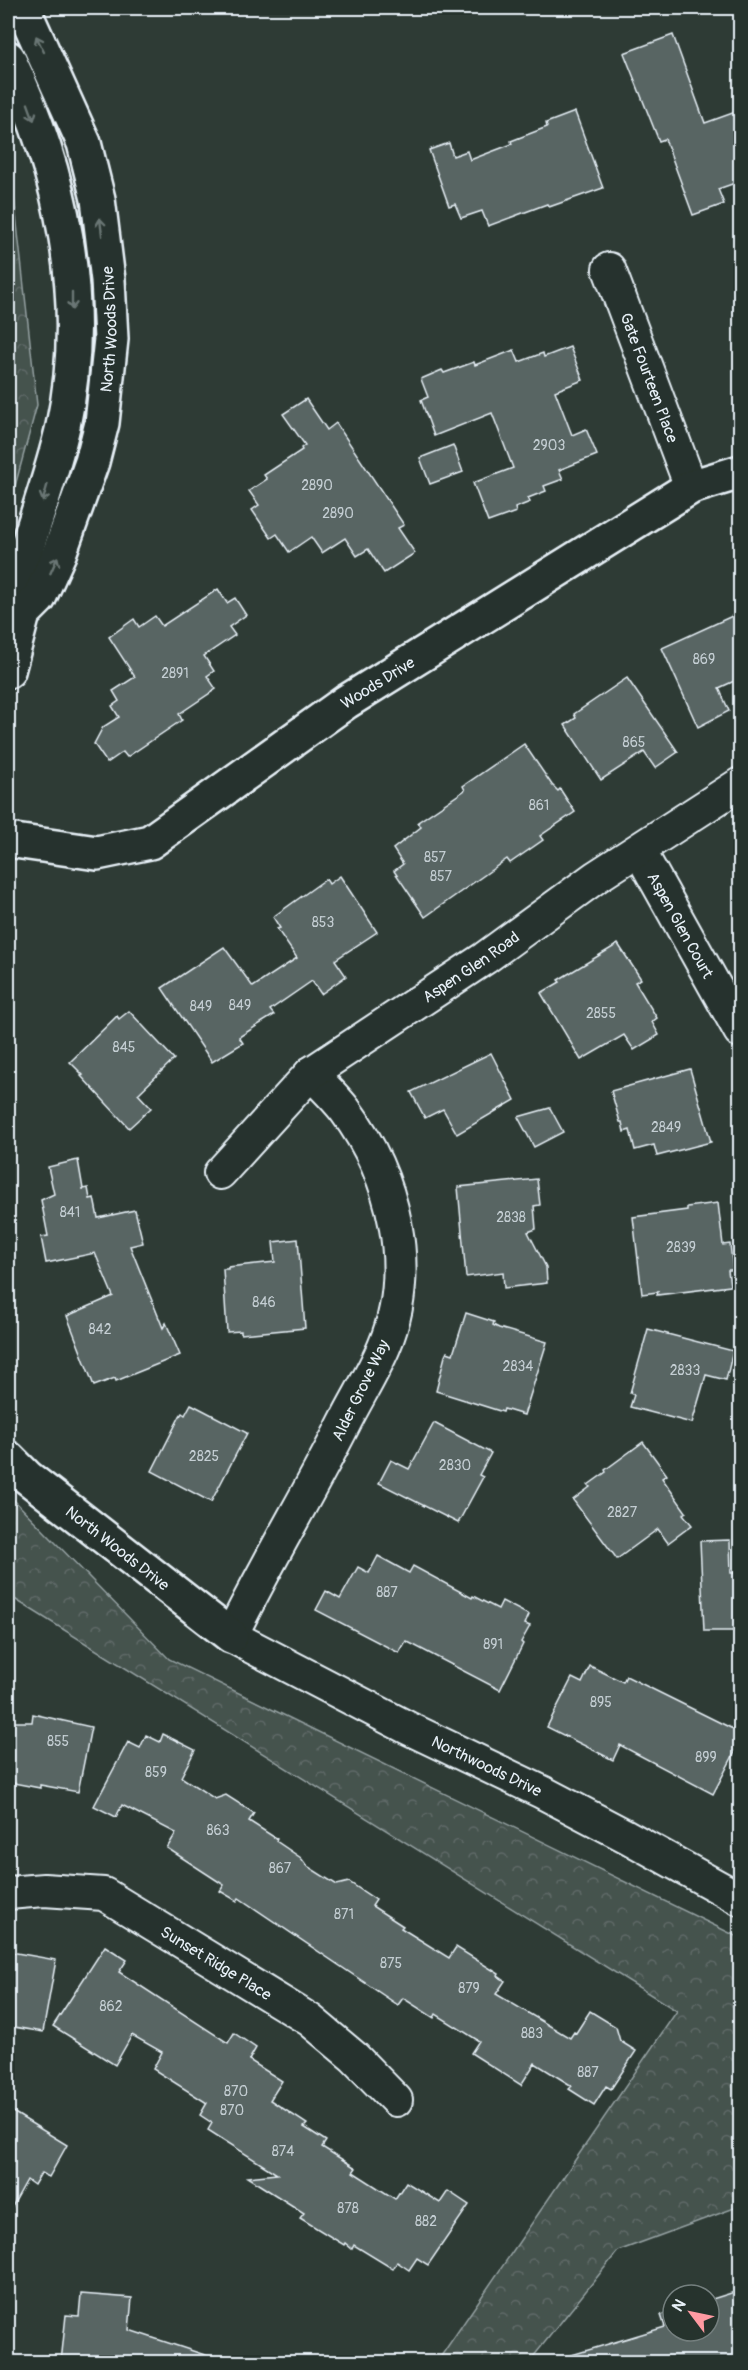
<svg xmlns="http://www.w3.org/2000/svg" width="748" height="2370" viewBox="0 0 748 2370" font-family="Pangolin,sans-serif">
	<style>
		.park { fill: url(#park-crowns); stroke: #96a2a3; stroke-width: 1.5 }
		.building { fill: #596563; stroke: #e8f1f8; stroke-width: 1.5 }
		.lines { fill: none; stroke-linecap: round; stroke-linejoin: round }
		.minor-casing { stroke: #e8f1f8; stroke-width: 36 }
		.tertiary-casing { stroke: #e8f1f8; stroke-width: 38 }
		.minor { stroke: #26332d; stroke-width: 32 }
		.tertiary { stroke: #26332d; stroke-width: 33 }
		.oneway { stroke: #6a7674 }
		.labels { text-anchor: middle; stroke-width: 5; stroke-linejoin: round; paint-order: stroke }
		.number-label { font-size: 14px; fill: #c4ced3 }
		.street-label { font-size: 16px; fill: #e8f1f8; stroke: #26332d }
	</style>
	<defs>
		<pattern id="park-crowns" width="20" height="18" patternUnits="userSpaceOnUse" patternTransform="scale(1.5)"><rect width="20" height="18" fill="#45524e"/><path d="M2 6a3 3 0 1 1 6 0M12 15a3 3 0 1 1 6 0" fill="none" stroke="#606b68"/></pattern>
	</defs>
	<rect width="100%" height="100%" fill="#2e3b35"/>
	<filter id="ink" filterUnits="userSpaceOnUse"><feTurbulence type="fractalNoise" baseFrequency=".0167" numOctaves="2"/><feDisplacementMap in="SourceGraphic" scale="12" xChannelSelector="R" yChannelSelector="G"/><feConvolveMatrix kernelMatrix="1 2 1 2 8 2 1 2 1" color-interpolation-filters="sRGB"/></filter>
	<g filter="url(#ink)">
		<g class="park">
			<polygon points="8,142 37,405 8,512"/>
			<polygon points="8,1494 169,1659 740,1938 740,2206 618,2251 529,2362 437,2362 677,2011 8,1595"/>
		</g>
		<g class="building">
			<polygon points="673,35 705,123 741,110 741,181 718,189 724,204 693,215 665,139 659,141 624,53"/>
			<polygon points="575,112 603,188 549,207 547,204 488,226 482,211 461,218 455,204 449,206 429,150 449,143 453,156 467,151 470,160 512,144 511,141 547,127 546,123"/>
			<polygon points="570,347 583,380 555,391 572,435 586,429 597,455 559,470 563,479 544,486 546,491 528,498 530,502 515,508 516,512 488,522 473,483 513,468 492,413 434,436 421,400 428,397 421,379 442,370 444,373 474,362 475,365 514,350 519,362 543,353 544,357"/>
			<polygon points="306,399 327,430 336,423 404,525 398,528 415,553 384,573 368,549 357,556 345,538 322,553 311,537 289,552 277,534 271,538 252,510 259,505 249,491 267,479 264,475 302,450 301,448 305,445 283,414"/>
			<polygon points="453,445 463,472 430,484 420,458"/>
			<polygon points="218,589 227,603 235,598 246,615 229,627 235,635 204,656 214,671 207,676 216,689 179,714 182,720 127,757 123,752 107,763 94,744 103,727 119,717 112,706 119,701 113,691 135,677 109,637 134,619 139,627 155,616 162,626"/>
			<polygon points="741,612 741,678 719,688 729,711 698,727 662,648"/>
			<polygon points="627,678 678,752 655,768 644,752 601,780 565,725 576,718 574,714"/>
			<polygon points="524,744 552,785 558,791 560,789 575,812 540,836 543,840 510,863 507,859 425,917 394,871 403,864 393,849 421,827 418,822 465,790 463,786"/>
			<polygon points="340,876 377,932 335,960 346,976 321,994 312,981 270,1010 274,1015 239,1037 243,1043 212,1062 162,988 224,947 253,987 297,958 277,929 280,928 273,917 326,879 329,884"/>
			<polygon points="618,944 641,979 635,982 657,1018 652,1022 659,1035 634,1050 624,1035 581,1060 541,993 560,982 558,980"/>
			<polygon points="129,1011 174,1059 138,1094 151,1108 129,1128 81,1076 83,1075 70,1062 117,1016 119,1019"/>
			<polygon points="491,1053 515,1100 457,1134 443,1109 425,1118 411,1092"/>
			<polygon points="690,1069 711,1142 657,1156 654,1145 635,1150 630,1130 624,1132 622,1122 620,1122 611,1091"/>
			<polygon points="550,1108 563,1132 534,1147 518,1117"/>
			<polygon points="78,1160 83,1189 88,1188 90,1199 94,1198 98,1218 135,1210 143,1243 130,1246 163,1328 166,1323 180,1355 116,1381 115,1378 94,1386 67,1316 113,1296 95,1253 46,1263 41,1237 48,1236 41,1200 54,1194 48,1167"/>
			<polygon points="537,1179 540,1205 534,1206 536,1229 528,1232 546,1267 547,1283 504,1288 503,1272 466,1277 458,1187"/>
			<polygon points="718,1203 723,1245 730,1244 733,1270 728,1270 730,1286 657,1295 658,1292 642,1294 633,1217 687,1210 687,1207"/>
			<polygon points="298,1239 305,1328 241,1334 241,1331 227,1332 223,1269 228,1269 228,1267 275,1262 273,1242"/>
			<polygon points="466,1313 494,1322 493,1325 499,1328 547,1342 524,1415 504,1409 503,1412 436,1391 445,1356 447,1352 453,1354"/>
			<polygon points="648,1329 733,1351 726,1380 706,1375 692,1423 630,1407 634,1395 630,1393"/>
			<polygon points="191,1404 247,1433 211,1502 152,1471 180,1416 182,1413 185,1415"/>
			<polygon points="434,1423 491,1453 479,1475 483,1477 458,1523 379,1483 391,1460 409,1469"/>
			<polygon points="643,1442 667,1475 662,1478 686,1512 683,1514 692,1525 668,1543 658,1529 617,1559 573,1500 590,1487 588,1485 606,1472 605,1470"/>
			<polygon points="730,1540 731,1573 740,1573 741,1631 704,1631 700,1541"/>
			<polygon points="378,1556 409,1573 413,1566 472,1598 473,1596 498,1609 502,1601 529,1615 525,1624 530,1626 521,1642 523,1644 500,1690 406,1641 399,1653 316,1610 326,1591 340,1599 358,1567 369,1573"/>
			<polygon points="590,1666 623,1682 626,1676 741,1733 735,1752 713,1794 620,1745 613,1760 547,1727 572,1678 582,1683"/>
			<polygon points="33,1714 91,1727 78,1792 40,1785 40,1788 8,1782 8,1722 32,1722"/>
			<polygon points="163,1734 195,1750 181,1777 215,1799 226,1795 254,1813 249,1821 277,1839 276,1841 301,1858 307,1866 337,1885 349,1882 376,1900 372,1906 403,1926 401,1928 449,1958 456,1947 499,1974 498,1976 505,1981 496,1994 570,2038 574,2032 576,2033 590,2011 616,2027 620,2041 636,2051 611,2089 606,2086 594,2105 569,2089 572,2086 535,2063 521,2085 471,2053 479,2041 436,2014 434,2018 403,1998 398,2005 239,1898 237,1901 220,1891 224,1885 167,1848 176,1833 122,1805 116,1817 94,1806 128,1742 140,1748 146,1735 160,1742"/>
			<polygon points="105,1946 127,1960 119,1972 228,2043 234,2033 256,2048 249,2060 282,2081 270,2100 307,2124 304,2127 326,2141 322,2147 356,2168 353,2172 395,2199 406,2182 440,2203 448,2191 469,2205 428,2265 417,2258 409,2270 397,2262 393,2269 354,2245 352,2249 345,2243 344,2245 300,2218 304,2213 247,2177 277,2174 208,2130 212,2123 200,2115 207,2103 153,2069 162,2052 132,2035 115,2065 53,2026"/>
			<polygon points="11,1952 56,1960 43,2032 8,2026 8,1971"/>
			<polygon points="8,2109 67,2145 49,2177 41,2173 34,2185 27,2180 8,2214"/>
			<polygon points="741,2290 741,2362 566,2362 565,2357 665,2327 661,2315 673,2312 673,2331 709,2331 709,2300"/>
			<polygon points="81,2294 132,2298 129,2330 214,2358 213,2362 61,2362 66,2315 79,2316"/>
		</g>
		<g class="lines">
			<g class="minor-casing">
				<g id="minor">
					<path id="s1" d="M609,269l82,218"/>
					<path id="s2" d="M639,850l101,181"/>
					<path id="s3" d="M311,1073c11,12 24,24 34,37 49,66 72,159 39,237 -11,26 -27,51 -40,77 -36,71 -78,140 -113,212l177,92 134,64 84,44 114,63"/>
					<path id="s4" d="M220,1173l91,-100 174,-115 111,-81 144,-93"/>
					<path id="s5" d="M8,1893l36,-3 60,4 206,126 44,37 42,43"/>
				</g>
			</g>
			<g class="tertiary-casing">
				<g id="tertiary">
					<path d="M8,58c54,112 82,244 55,368 -13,58 -36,113 -50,171l10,17"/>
					<path id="s6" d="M8,671l15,-57 16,-16 20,-44 33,-92 10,-39 9,-84 -3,-59 -10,-81 -14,-56 -61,-135"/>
					<path id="s7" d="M8,840l89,13 53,-11 196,-140 345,-215 49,-15"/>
					<path id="s8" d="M8,1458l19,19 204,159"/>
				</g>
			</g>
			<use href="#minor" class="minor"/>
			<use href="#tertiary" class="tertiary"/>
		</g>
		<defs><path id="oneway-shaft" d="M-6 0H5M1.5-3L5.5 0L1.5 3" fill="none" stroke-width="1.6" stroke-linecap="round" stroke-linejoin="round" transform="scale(1.5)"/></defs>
		<g class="oneway">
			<use href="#oneway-shaft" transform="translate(40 44) rotate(-116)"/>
			<use href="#oneway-shaft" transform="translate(31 112) rotate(70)"/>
			<use href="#oneway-shaft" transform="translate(101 227) rotate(-97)"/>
			<use href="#oneway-shaft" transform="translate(72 301) rotate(90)"/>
			<use href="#oneway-shaft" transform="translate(45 493) rotate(106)"/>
			<use href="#oneway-shaft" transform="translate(54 565) rotate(-66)"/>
		</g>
	</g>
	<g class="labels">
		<g class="number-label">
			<text x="549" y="450">2903</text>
			<text x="317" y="490">2890</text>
			<text x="338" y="518">2890</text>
			<text x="704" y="664">869</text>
			<text x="175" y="678">2891</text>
			<text x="634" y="747">865</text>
			<text x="539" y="810">861</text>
			<text x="435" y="862">857</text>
			<text x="441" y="881">857</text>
			<text x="323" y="927">853</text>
			<text x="240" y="1010">849</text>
			<text x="201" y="1011">849</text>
			<text x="601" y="1018">2855</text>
			<text x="124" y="1052">845</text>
			<text x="666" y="1132">2849</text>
			<text x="70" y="1217">841</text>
			<text x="511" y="1222">2838</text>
			<text x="681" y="1252">2839</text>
			<text x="264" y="1307">846</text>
			<text x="100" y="1334">842</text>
			<text x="518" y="1371">2834</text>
			<text x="685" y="1375">2833</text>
			<text x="204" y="1461">2825</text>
			<text x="455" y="1470">2830</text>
			<text x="622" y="1517">2827</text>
			<text x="387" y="1597">887</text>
			<text x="493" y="1649">891</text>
			<text x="601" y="1707">895</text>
			<text x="58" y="1746">855</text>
			<text x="706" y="1762">899</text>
			<text x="156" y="1777">859</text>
			<text x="218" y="1835">863</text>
			<text x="280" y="1873">867</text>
			<text x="344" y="1919">871</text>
			<text x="391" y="1968">875</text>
			<text x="469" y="1993">879</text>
			<text x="111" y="2011">862</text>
			<text x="532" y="2038">883</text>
			<text x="588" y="2077">887</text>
			<text x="236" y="2096">870</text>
			<text x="232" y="2115">870</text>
			<text x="283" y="2156">874</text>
			<text x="348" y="2213">878</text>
			<text x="426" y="2226">882</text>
		</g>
		<g class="street-label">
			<text dy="6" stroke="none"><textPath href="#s6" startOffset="362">North Woods Drive</textPath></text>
			<text dy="6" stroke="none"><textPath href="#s1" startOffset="116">Gate Fourteen Place</textPath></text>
			<text dy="6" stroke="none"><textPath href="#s7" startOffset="422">Woods Drive</textPath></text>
			<text dy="6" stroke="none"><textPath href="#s2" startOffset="86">Aspen Glen Court</textPath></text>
			<text dy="6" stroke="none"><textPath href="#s4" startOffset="327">Aspen Glen Road</textPath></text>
			<text transform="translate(360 1390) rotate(-64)" y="6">Alder Grove Way</text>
			<text dy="6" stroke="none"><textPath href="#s8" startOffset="142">North Woods Drive</textPath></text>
			<text dy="6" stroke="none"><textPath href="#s3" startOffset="915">Northwoods Drive</textPath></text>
			<text dy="6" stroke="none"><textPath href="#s5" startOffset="228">Sunset Ridge Place</textPath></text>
		</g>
	</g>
	<rect width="748" height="2370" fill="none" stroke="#26332d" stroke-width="30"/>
	<rect x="15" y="15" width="718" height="2340" fill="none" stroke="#e8f1f8" stroke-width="2" filter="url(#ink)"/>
	<g transform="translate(691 2313) rotate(302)"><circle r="28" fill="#26332d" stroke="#747f7e" stroke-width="1.5"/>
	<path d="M0-4.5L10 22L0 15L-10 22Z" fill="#ff9aa2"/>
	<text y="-9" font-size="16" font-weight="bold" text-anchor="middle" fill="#e8f1f8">N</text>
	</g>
</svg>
